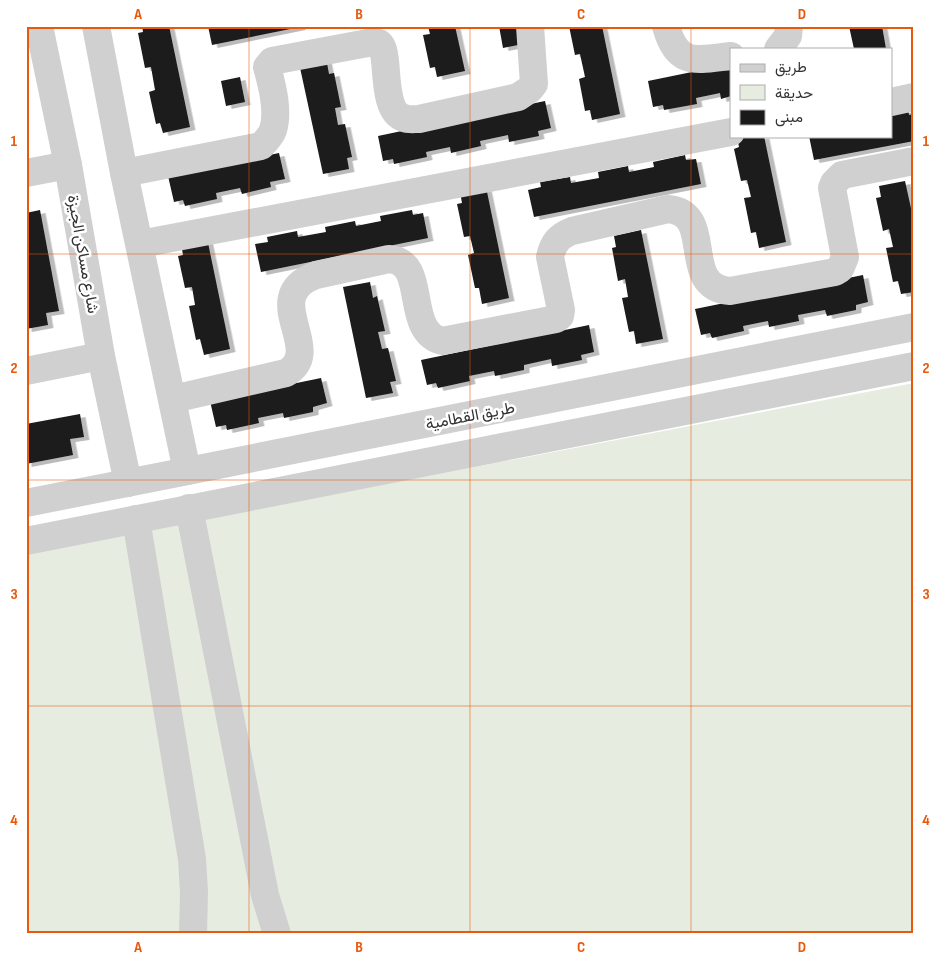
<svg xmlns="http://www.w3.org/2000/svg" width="940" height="960" viewBox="0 0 940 960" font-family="'Sofia Sans Condensed',Vazirmatn,sans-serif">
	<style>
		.green { fill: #e6ecdf }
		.building { fill: #1a1a1a; filter: url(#shadow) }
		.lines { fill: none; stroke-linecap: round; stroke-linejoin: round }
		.minor { stroke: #d0d0d0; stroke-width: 28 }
		.grid { fill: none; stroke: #e8590c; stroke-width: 1; stroke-opacity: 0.55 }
		.labels { text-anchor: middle; stroke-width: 5; stroke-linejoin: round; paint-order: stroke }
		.street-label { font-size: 16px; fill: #333; stroke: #fff }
		.neatline { fill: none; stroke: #e8590c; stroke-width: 2 }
		.grid-label { font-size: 16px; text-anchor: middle; font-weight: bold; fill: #e8590c }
	</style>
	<defs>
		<filter id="shadow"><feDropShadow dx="5.5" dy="3" stdDeviation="0" flood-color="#0004"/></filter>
	</defs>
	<rect width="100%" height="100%" fill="#fff"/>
	<polygon class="green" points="914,383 914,934 26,934 26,553"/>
	<g class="building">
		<polygon points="142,26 169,26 190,127 163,133 160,123 156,124 149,92 155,90 151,67 145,68 138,33 143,32"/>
		<polygon points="208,26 300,26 300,27 212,45"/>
		<polygon points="428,26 455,26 465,71 437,77 435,67 430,68 423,35 430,34"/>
		<polygon points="499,26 519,26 523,44 503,48"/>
		<polygon points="569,26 602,26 620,114 592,120 590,110 585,111 579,79 585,77 580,54 575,55"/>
		<polygon points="849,26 882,26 886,49 854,49"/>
		<polygon points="326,58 329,74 334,73 341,107 335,108 338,125 345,124 352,157 347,158 349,169 323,174 299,63"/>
		<polygon points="731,64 731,96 721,99 720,93 696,98 697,104 664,110 663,105 653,107 648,81"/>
		<polygon points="240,77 245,102 226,106 221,81"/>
		<polygon points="545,101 551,128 538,131 539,136 509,142 508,135 480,141 481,146 451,153 450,147 426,152 427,157 394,164 393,159 383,161 378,136"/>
		<polygon points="908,109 909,115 914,114 914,141 814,160 809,136 891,136 891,113"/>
		<polygon points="764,136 786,242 759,248 756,232 751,233 744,198 751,197 747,180 741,181 734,149 739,147 737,137"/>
		<polygon points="279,153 285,179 270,182 271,187 242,194 240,188 216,193 217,199 185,206 183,200 174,202 168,176"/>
		<polygon points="685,155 686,160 696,159 701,184 534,217 528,190 541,187 540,182 570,177 571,183 599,178 598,172 628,166 629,172 654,167 653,162"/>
		<polygon points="905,181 914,222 914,292 901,294 898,281 893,282 886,248 893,247 889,229 883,231 876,198 881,197 879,186"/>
		<polygon points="486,187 509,298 482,304 479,288 475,288 468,255 474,253 470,236 464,237 457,204 462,203 460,192"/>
		<polygon points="40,210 59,311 46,313 48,325 26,329 26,213"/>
		<polygon points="412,210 413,215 423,213 428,238 261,272 255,244 268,242 267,237 297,231 298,237 326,232 325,227 355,221 356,226 381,221 380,216"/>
		<polygon points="641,230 663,339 636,344 634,331 629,332 622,298 628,297 625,279 618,281 612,248 616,247 614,236"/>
		<polygon points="207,238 230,349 204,355 200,339 196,340 189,306 195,305 192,287 185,288 178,256 183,255 181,244"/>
		<polygon points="863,275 868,302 856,305 856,310 827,316 825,310 798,315 799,321 769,327 768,321 743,326 744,331 712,338 710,333 701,335 695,309"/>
		<polygon points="370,282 373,298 377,296 385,331 378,332 382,349 388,348 396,381 390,382 393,393 366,398 343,287"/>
		<polygon points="589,325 594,352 581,355 582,360 552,366 551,359 524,365 524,370 495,376 494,371 469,376 470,381 438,388 436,383 427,385 421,360"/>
		<polygon points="321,378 327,403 313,407 313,412 284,418 283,413 258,418 259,423 227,430 226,425 216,427 210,401"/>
		<polygon points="80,414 84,437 70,439 73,455 26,464 26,424"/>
	</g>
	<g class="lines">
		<g class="minor">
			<polyline points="39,26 68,165 101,356 128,483"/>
			<polyline points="96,26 124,173 187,471"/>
			<path d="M666,26c11,41 30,34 65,30"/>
			<polyline points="778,49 788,36 789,26"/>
			<polyline points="891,102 914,97"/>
			<polyline points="26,173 68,165"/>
			<path d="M124,173l137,-27c5,-5 10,-10 12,-16 6,-19 -1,-45 -6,-63l5,-6 101,-19 6,1c5,5 5,11 6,18 2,16 1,52 19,57 5,2 10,1 15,1l99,-22 12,-8 4,-5 -4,-58"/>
			<polyline points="140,244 731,132"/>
			<polyline points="26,371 101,356"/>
			<path d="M173,399l113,-26c41,-23 -29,-76 30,-98l73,-16c40,2 14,72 53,82l114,-22 4,-3 1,-6 -11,-53c3,-14 9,-21 22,-26l96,-22c49,4 10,78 62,82l105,-19 5,-3 5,-12 -13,-69 2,-5 8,-8 72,-14"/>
			<polyline points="26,503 914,327"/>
			<polyline points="189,508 265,895 277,934"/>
			<polyline points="136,519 192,859 194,892 193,934"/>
			<polyline points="26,541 914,366"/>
		</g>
	</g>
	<path class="grid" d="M249,26v908M470,26v908M691,26v908M26,254h888M26,480h888M26,706h888"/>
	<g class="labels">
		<g class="street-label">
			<text transform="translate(84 254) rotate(80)" y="6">شارع مساكن الجيزة</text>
			<text transform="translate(470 415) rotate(-11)" y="6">طريق القطامية</text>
		</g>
	</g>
	<rect width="940" height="960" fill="none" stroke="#ffffff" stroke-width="55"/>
	<rect x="730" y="48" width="162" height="90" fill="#ffffff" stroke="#adadad"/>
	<rect x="740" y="64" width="25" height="8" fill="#d0d0d0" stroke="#adadad"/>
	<text x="775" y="72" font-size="15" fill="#333333">طريق</text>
	<rect x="740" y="85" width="25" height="15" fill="#e6ecdf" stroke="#adadad"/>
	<text x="775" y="98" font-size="15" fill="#333333">حديقة</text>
	<rect x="740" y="110" width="25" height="15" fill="#1a1a1a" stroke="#adadad"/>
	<text x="775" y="122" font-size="15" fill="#333333">مبنى</text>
	<rect x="28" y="28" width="884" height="904" class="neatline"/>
	<g class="grid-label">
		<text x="138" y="19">A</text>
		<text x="359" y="19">B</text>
		<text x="581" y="19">C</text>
		<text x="802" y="19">D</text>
		<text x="14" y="146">1</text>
		<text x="926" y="146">1</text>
		<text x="14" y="373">2</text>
		<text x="926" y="373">2</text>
		<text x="14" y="599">3</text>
		<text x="926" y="599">3</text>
		<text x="14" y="825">4</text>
		<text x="926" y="825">4</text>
		<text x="138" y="952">A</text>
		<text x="359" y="952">B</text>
		<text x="581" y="952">C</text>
		<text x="802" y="952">D</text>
	</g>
</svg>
